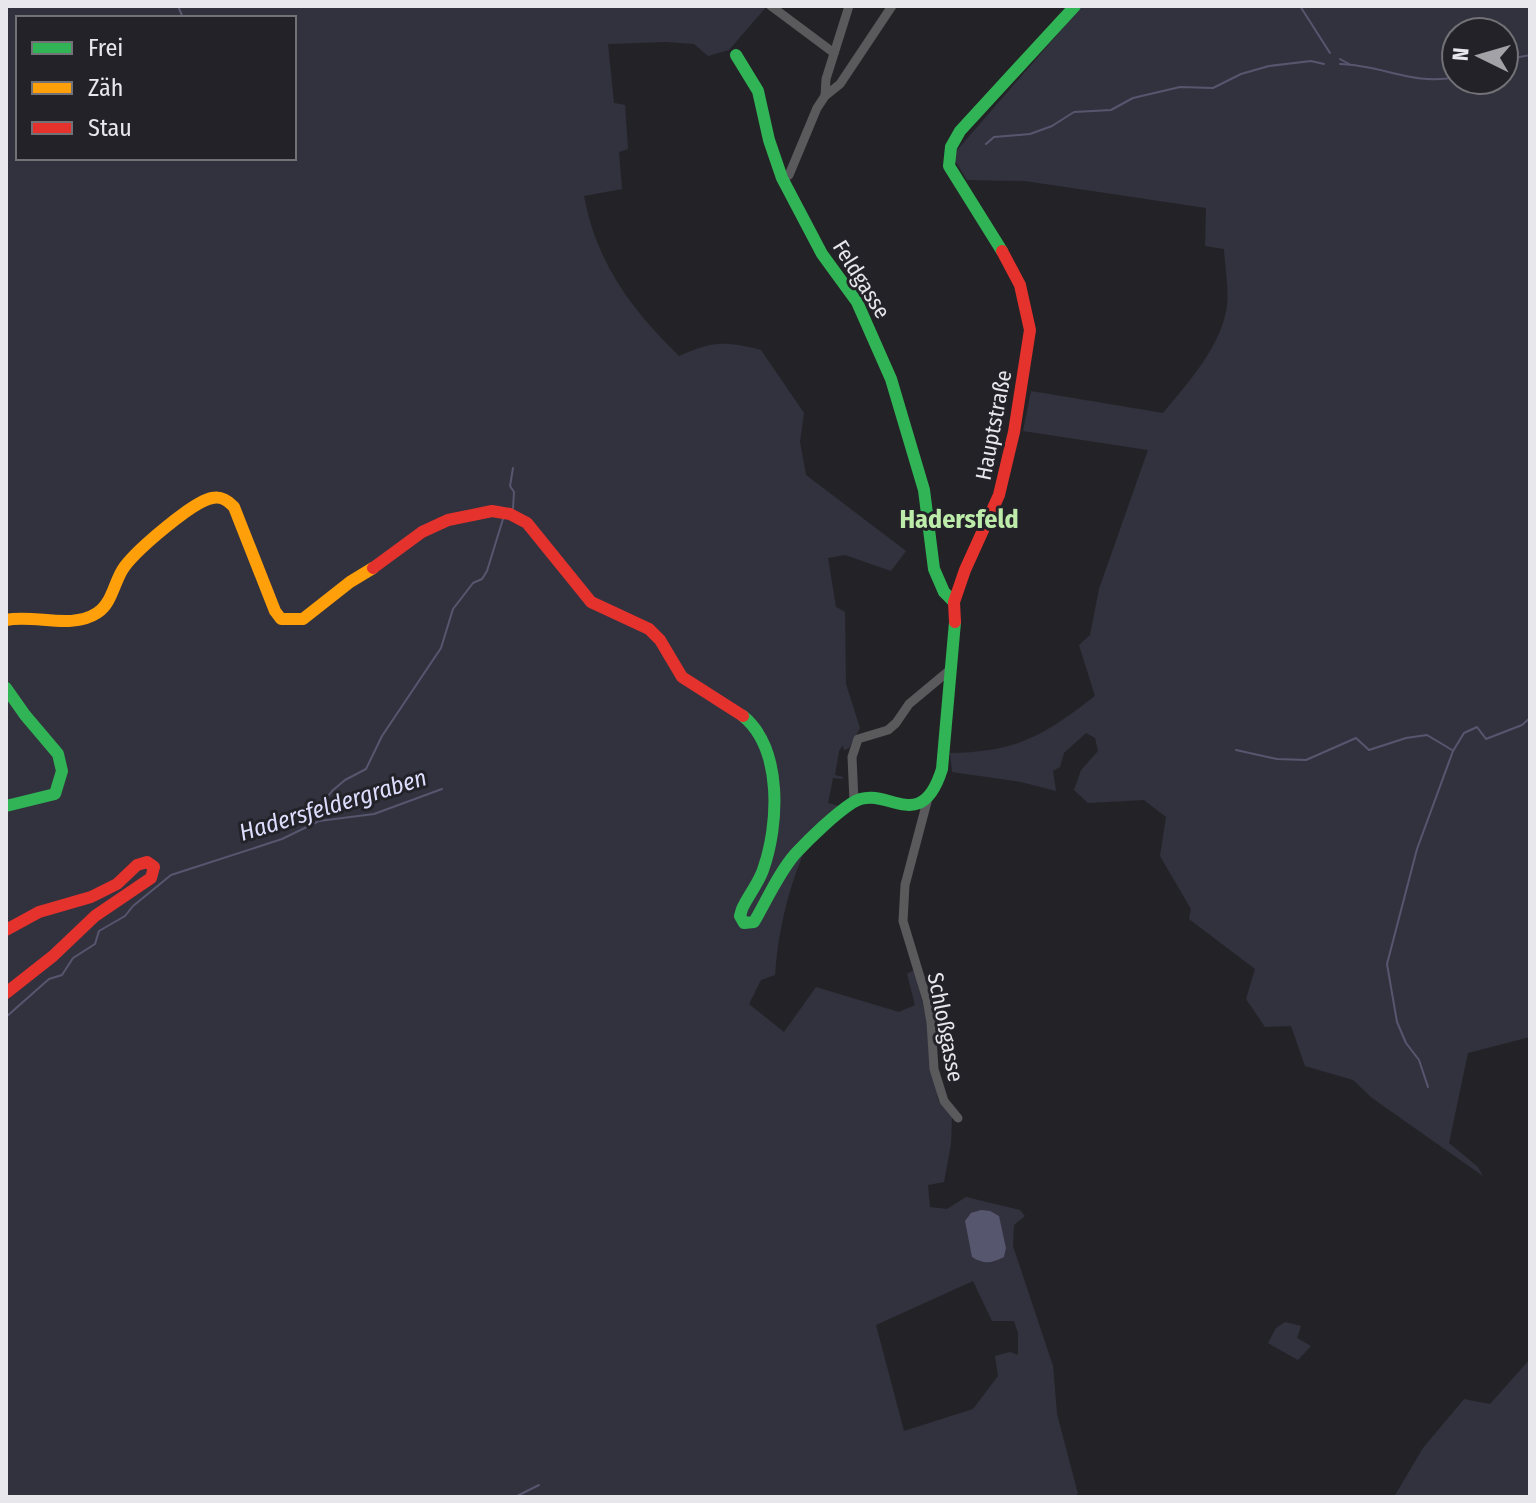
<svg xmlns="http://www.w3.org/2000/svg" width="1536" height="1503" viewBox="0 0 1536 1503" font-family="'Fira Sans Condensed',sans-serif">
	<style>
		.green { fill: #32323f; fill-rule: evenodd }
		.water { fill: #57566f }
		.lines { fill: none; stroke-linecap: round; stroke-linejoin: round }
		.stream { stroke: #57566f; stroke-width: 2 }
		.street { stroke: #5a5a5d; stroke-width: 9 }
		.fast { stroke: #30b455; stroke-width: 12 }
		.slow { stroke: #ff9f0a; stroke-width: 12 }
		.jam { stroke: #e5322d; stroke-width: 12 }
		.labels { text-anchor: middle; stroke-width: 6; stroke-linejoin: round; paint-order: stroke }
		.street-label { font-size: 22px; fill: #e7e7ec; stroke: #222228 }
		.water-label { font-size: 24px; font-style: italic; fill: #ddddfd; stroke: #222228 }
		.quarter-label { font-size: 26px; font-weight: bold; fill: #bdeba9; stroke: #222228 }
	</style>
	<rect width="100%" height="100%" fill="#232327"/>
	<g class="green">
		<path d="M6,6h761l-38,44 -21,6 -14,-12 -28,-2 -58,2 6,59 11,2 3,44 -9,3 3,37 -38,7c13,68 47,113 95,160 35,-15 45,-15 82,-6l43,63 -4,29 6,33 100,76 -15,20 -46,-16 -17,3 8,49 9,5 1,72 14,44 -11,20 -5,2 -1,-5 -4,6 -4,24 8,2v2l-10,-1 -5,25 11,3 -33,29 4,4c-20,42 -32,89 -35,136l-14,5 -12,24 35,28 32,-45 83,25 16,-7 -8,-31 7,-4 13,51 11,79 14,17 -1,27 -7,38 -16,3 2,22 17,2 19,-12 54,13 5,6 -11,9 -1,21 40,120 4,48 21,80 -6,3h-1066zM18,18h276v140h-276zM998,1216l8,31 -2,10 -23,5 -9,-5zM973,1281l19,40h22l4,12v22l-8,-3 -15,4 3,20 -25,33 -69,22 -28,-106z"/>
		<path d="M1082,6h448v1031l-62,16 -19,90 29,24 5,9 -111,-78 -19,-18 -48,-14 -14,-40 -26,1 -19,-28 9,-30 -66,-50 2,-10 -31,-53 6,-39 -22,-17 -56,3 -14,-13 7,-20 17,-19 -3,-13 -9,-5 -22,20 -4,14 -7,4 3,20 -35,-9 -69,-10 -2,-19c67,-1 93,-17 145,-57l-16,-51 11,-10 9,-46 49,-139 -125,-19 8,-40 132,22c24,-29 55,-63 63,-101 4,-19 -1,-43 -2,-63l-19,-3 1,-38 -181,-27 -58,-1 -15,-24zM1456,32h48v48h-48z"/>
		<polygon points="1285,1322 1301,1326 1297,1338 1311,1346 1298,1360 1268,1343 1276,1328"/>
		<polygon points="1530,1359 1530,1497 1394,1497 1423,1448 1464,1399 1490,1404"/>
	</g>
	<path class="water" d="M981,1210l9,1 9,5 7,32 -2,9c-12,6 -20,8 -32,0l-7,-36 6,-8z"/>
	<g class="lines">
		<g class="stream">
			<polyline points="178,6 183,18"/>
			<polyline points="1300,6 1330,53"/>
			<polyline points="1340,59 1349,64"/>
			<path d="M1340,64c43,1 73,22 116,13"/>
			<polyline points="1504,66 1510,59 1530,55"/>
			<polyline points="986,144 994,137 1030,134 1052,126 1074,112 1111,110 1133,98 1180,87 1213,88 1241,74 1269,66 1311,61 1324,64"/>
			<polyline points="513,468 510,486 514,492 513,509"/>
			<polyline points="1236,750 1277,759 1306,760 1356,738 1369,750 1406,738 1427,735 1452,750"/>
			<polyline points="319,819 321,805 332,791 345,780 366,769 382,736 441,648 453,609 473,583 482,579 487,571 503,519"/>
			<polyline points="6,1017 49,979 62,975 73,958 95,944 99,931 125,916 133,906 171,875 282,839 319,821 374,814 442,789"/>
			<polyline points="1428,1087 1419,1060 1406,1043 1397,1022 1387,964 1417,849 1453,751 1464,733 1477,727 1486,739 1522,725 1530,718"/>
			<polyline points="515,1497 539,1485"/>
		</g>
		<g class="street">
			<polyline points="771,6 834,53"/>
			<polyline points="825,96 826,79 849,6"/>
			<polyline points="782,178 789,175 817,108 825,96 840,84 892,6"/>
			<polyline points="928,798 905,885 903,921 927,1000 931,1022 934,1069 944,1101 958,1118"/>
			<polyline points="854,801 852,757 858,739 888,730 896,723 909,704 951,669"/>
		</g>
		<g class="fast">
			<polyline points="736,55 758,91 769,140 782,178 822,254 857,302 891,379 924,490 934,569 944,592 954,602"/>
			<polyline points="1002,251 949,166 951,147 960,131 1075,6"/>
			<polyline points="6,688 25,715 58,754 62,771 55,794 6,806"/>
			<path d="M743,716c40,33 36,109 20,154 -5,14 -15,26 -21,39l-2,7 4,7 10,-1c13,-22 25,-50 42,-69 14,-15 39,-39 56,-50 33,-22 68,36 90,-34l13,-147"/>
		</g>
		<path class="slow" d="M6,620c29,-6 65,10 91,-7 16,-10 17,-33 28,-47 13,-17 67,-64 87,-68 10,-2 16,3 22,9l41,104 6,8h22l47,-37 23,-14"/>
		<g class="jam">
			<polyline points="373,568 422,532 448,520 492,511 510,514 527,523 591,602 649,629 660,640 682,677 743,716"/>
			<polyline points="955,622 954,602 965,570 999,495 1014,432 1030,330 1020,285 1002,251"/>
			<polyline points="6,930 39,912 91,897 117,884 137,865 147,862 154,867 151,878 95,916 53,956 6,993"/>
		</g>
	</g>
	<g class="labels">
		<g class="street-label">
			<text transform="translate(862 279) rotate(58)" y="8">Feldgasse</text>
			<text transform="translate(993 425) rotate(-79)" y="8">Hauptstraße</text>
			<text transform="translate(946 1027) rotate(79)" y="8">Schloßgasse</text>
		</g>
		<g class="water-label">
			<text transform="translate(333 805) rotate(-17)" y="8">Hadersfeldergraben</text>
		</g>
		<g class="quarter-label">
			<text x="959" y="528">Hadersfeld</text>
		</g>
	</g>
	<rect width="1536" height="1503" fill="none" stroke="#e7e7ec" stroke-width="16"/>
	<rect x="16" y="16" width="280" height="144" fill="#222228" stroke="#717176" stroke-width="2"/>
	<rect x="32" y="42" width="40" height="12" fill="#30b455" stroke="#717176" stroke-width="2"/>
	<text x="88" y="56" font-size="24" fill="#e7e7ec">Frei</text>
	<rect x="32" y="82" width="40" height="12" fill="#ff9f0a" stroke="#717176" stroke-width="2"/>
	<text x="88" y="96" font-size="24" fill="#e7e7ec">Zäh</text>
	<rect x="32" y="122" width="40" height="12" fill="#e5322d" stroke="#717176" stroke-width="2"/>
	<text x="88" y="136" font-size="24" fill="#e7e7ec">Stau</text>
	<g transform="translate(1480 56) rotate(275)"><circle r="38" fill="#222228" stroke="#717176" stroke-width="2"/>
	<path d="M0-6L14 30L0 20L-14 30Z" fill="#a2a2a7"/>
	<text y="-12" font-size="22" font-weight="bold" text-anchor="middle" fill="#e7e7ec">N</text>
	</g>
</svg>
